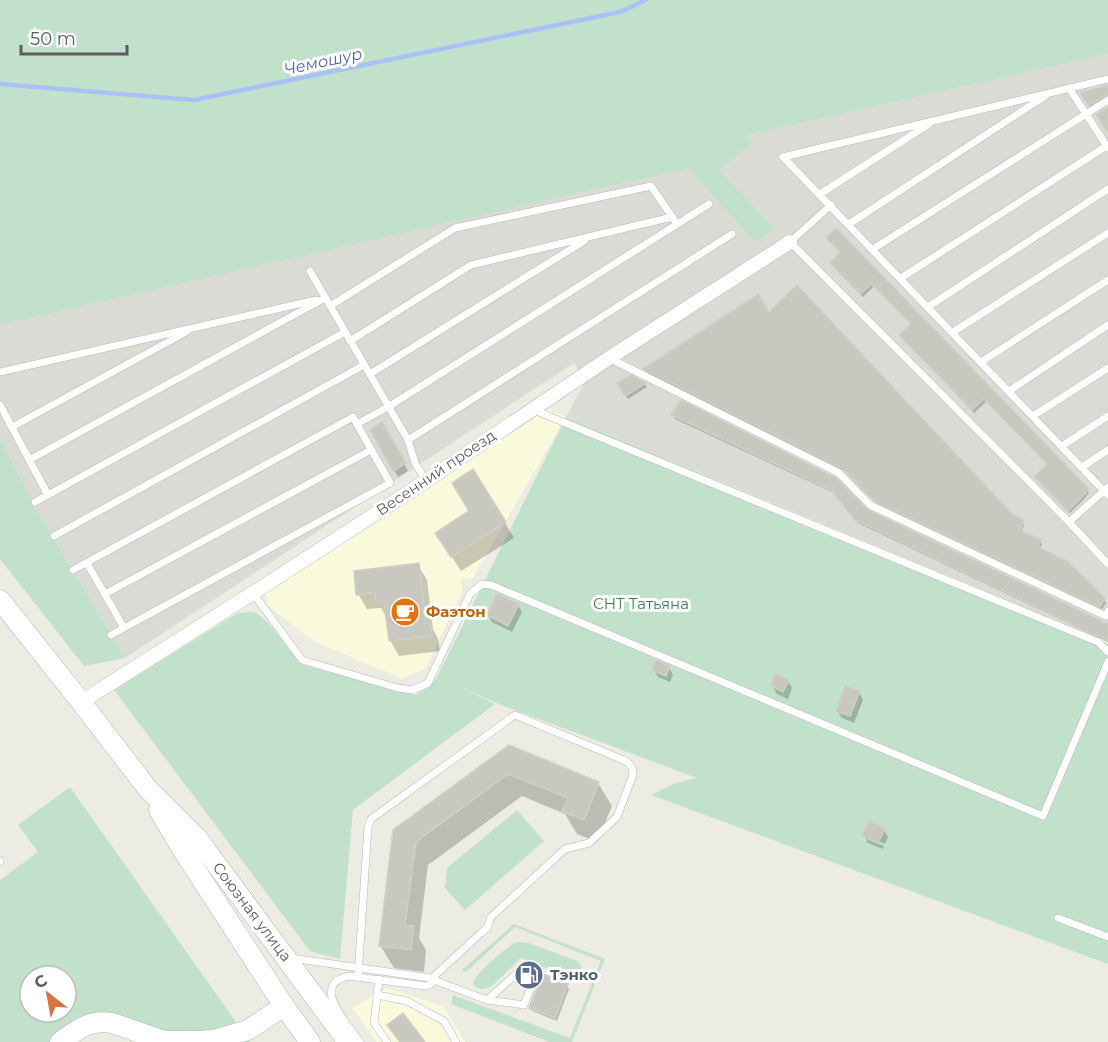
<svg xmlns="http://www.w3.org/2000/svg" width="1108" height="1042" viewBox="0 0 1108 1042" font-family="Montserrat,sans-serif">
	<style>
		.commercial { fill: #f9fadb }
		.industrial { fill: #dbdbd5 }
		.green { fill: #c2e1ca; fill-rule: evenodd }
		.shadow { fill: #0003 }
		.lines { fill: none; stroke-linecap: round; stroke-linejoin: round }
		.stream { stroke: #aac1f5; stroke-width: 4.5 }
		.building { fill: #c8c7c0; stroke: #d0d0c2; stroke-width: 1.5 }
		.lane-casing { stroke: #b6b7bc; stroke-width: 8 }
		.street-casing { stroke: #b6b7bc; stroke-width: 15 }
		.secondary-casing { stroke: #b5b6bc; stroke-width: 21 }
		.lane { stroke: #fff; stroke-width: 7 }
		.street { stroke: #fff; stroke-width: 14 }
		.secondary { stroke: #fff; stroke-width: 20 }
		.labels { text-anchor: middle; stroke-width: 6; stroke-linejoin: round; paint-order: stroke }
		.street-label { font-size: 15px; fill: #5b5d62; stroke: #fff }
		.park-label { font-size: 15px; fill: #3e7f52; stroke: #fff }
		.food-label { font-size: 15px; font-weight: bold; fill: #c56008; stroke: #fff; text-anchor: start }
		.service-label { font-size: 15px; font-weight: bold; fill: #4e5e75; stroke: #fff; text-anchor: start }
		.water-label { font-size: 16px; font-style: italic; fill: #5067b5; stroke: #fff }
	</style>
	<rect width="100%" height="100%" fill="#ecece3"/>
	<g class="commercial">
		<polygon points="548,409 566,417 473,578 461,580 462,592 425,669 401,678 315,642 267,605 266,592"/>
		<polygon points="387,988 443,1006 465,1042 377,1042 352,1008"/>
	</g>
	<polygon class="industrial" points="1108,54 1108,642 566,417 585,382 574,363 125,658 38,512 0,438 0,325 689,167 756,243 775,229 718,170 751,144 744,136"/>
	<g class="green">
		<polygon points="0,0 1108,0 1108,54 744,136 751,144 719,170 775,229 756,243 688,168 0,325"/>
		<path d="M566,417l542,227v320l-457,-169 24,-12 22,-5 -193,-72 -45,-19 36,17 -142,106 -13,149 -30,-8 -196,-261 124,-77c4,0 11,-2 15,-1 15,4 36,41 50,53l112,30 14,-8 8,-10z"/>
		<polygon points="0,438 38,512 125,658 84,666 0,559"/>
		<path d="M70,787l180,255h-57l-101,-14 -20,14h-72v-162l38,-28 -20,-27zM30,976h36v36h-36z"/>
		<polygon points="517,810 544,841 465,910 445,888 447,868"/>
		<polygon points="514,924 605,959 572,1042 549,1042 451,1004 453,995 570,1038 601,961 515,927 466,972 462,970"/>
		<path d="M517,942l12,1 48,18c5,5 6,10 3,16l-4,2 -5,-1 -50,-20 -28,27c-7,5 -17,7 -20,-3 5,-10 34,-36 44,-40z"/>
	</g>
	<g class="shadow">
		<polygon points="1108,86 1108,98 1091,108 1083,94"/>
		<polygon points="842,253 1087,490 1089,493 1086,496 1086,497 1070,513 1038,480 1049,465 987,401 974,413 903,338 912,325 874,286 863,297 833,266"/>
		<polygon points="769,314 1012,516 1022,521 1024,525 1021,532 1040,541 1042,544 1039,550 1104,599 1106,603 1102,609 877,503 845,471 646,372 645,369"/>
		<polygon points="631,377 645,384 647,387 628,399 619,384"/>
		<polygon points="673,416 835,479 867,511 1108,625 1108,642 858,523 834,493 675,419"/>
		<polygon points="382,424 408,471 398,477 372,430"/>
		<polygon points="505,523 514,538 461,571 446,548"/>
		<polygon points="418,565 427,580 433,629 438,639 440,651 399,656 390,640 386,617 381,608 367,609 358,594"/>
		<polygon points="518,605 522,612 512,632 492,622 488,615"/>
		<polygon points="669,667 673,675 670,682 658,677 654,670"/>
		<polygon points="788,681 792,688 788,699 777,694 772,686"/>
		<polygon points="859,692 863,700 854,723 842,718 837,710"/>
		<polygon points="509,747 598,783 612,806 597,842 577,834 565,814 522,796 428,865 419,938 426,950 424,972 394,968 380,945 395,830"/>
		<polygon points="884,830 888,837 885,844 868,836 868,840 884,846 883,849 868,843 864,835"/>
		<polygon points="567,986 569,989 557,1021 532,1011 530,1008"/>
	</g>
	<g class="lines">
		<polyline class="stream" points="0,84 194,100 620,12 646,0"/>
	</g>
	<g class="building">
		<polygon points="1108,85 1108,94 1089,106 1080,93"/>
		<polygon points="1108,107 1108,133 1096,115"/>
		<polygon points="836,228 1089,489 1085,493 1086,493 1068,511 1034,477 1047,464 984,399 972,410 899,335 911,324 872,284 860,294 830,263 840,252 826,238"/>
		<polygon points="797,285 1013,515 1024,520 1020,530 1041,540 1038,547 1067,561 1105,598 1100,607 873,500 842,468 643,369 758,294 769,312"/>
		<polygon points="631,375 646,383 625,396 617,383"/>
		<polygon points="681,400 836,478 868,510 1108,624 1108,641 855,520 831,490 671,415"/>
		<polygon points="382,422 406,463 393,471 370,430"/>
		<polygon points="473,469 506,522 451,557 435,533 469,511 452,483"/>
		<polygon points="419,563 426,622 430,622 432,636 389,641 384,601 376,602 375,592 356,595 354,571"/>
		<polygon points="497,594 519,604 508,626 487,615"/>
		<polygon points="656,660 670,666 666,676 652,670"/>
		<polygon points="776,674 789,680 783,692 771,686"/>
		<polygon points="845,686 860,691 850,716 836,711"/>
		<polygon points="509,745 599,782 584,820 562,811 568,798 508,774 416,842 405,925 414,926 411,950 379,946 393,830"/>
		<polygon points="869,821 885,828 878,843 862,836"/>
		<polygon points="543,974 568,984 555,1018 529,1008"/>
		<polygon points="403,1013 425,1042 400,1042 387,1025"/>
	</g>
	<g class="lines">
		<g class="lane-casing">
			<g id="lane">
				<polyline points="1069,88 1108,148"/>
				<polyline points="783,157 1108,495"/>
				<polyline points="783,157 1108,79"/>
				<polyline points="820,194 929,124"/>
				<polyline points="831,205 790,242 1069,522 1108,564"/>
				<polyline points="849,224 1045,96"/>
				<polyline points="873,249 1108,100"/>
				<polyline points="310,271 408,440 415,463 426,481"/>
				<polyline points="901,278 1108,145"/>
				<polyline points="330,306 455,228 651,186 677,224"/>
				<polyline points="928,307 1108,189"/>
				<polyline points="953,332 1108,233"/>
				<polyline points="350,341 471,265 672,217"/>
				<polyline points="609,358 839,473 870,505 1106,616 1108,611"/>
				<polyline points="981,362 1108,280"/>
				<polyline points="0,372 316,300"/>
				<polyline points="370,374 584,241"/>
				<polyline points="1009,391 1108,325"/>
				<polyline points="0,405 48,495"/>
				<polyline points="534,410 1098,642 1108,652"/>
				<polyline points="1033,416 1108,368"/>
				<polyline points="357,424 388,407 709,204"/>
				<polyline points="12,427 186,332"/>
				<polyline points="408,440 732,234"/>
				<polyline points="1062,446 1108,416"/>
				<polyline points="29,460 325,298"/>
				<polyline points="1082,467 1108,450"/>
				<polyline points="35,502 345,332"/>
				<polyline points="1069,522 1108,487"/>
				<polyline points="54,536 364,365"/>
				<polyline points="87,563 124,628"/>
				<polyline points="73,570 353,417 390,483 111,635"/>
				<polyline points="253,593 302,660 398,688 413,690 428,683 470,594 482,584 491,585 1043,816 1108,662"/>
				<polyline points="105,594 371,450"/>
				<polyline points="0,861 0,862"/>
				<polyline points="1058,918 1108,937"/>
				<path d="M291,958l139,20 2,4 -1,2 -5,2 -77,-10c-40,8 -1,49 11,66"/>
				<polyline points="358,976 368,827 371,819 515,715 626,761 632,767 633,775 617,817 589,843 565,849 491,917 487,928 481,933 431,979 487,1000 513,977 532,985 524,1005 487,1000"/>
				<polyline points="513,977 525,967 539,970 532,985"/>
				<polyline points="379,979 374,1023 387,1042"/>
				<polyline points="377,995 407,1001 444,1021 456,1042"/>
			</g>
		</g>
		<g class="street-casing">
			<polyline id="street" points="81,702 253,593 426,481 609,358 790,242"/>
		</g>
		<g class="secondary-casing">
			<g id="secondary">
				<polyline points="0,600 81,702 148,789 197,838 348,1042"/>
				<polyline points="159,810 182,849 284,1006 310,1042"/>
				<path d="M60,1042c18,-12 29,-23 52,-19l52,18h35l14,-1 35,-10 36,-24"/>
			</g>
		</g>
		<use href="#lane" class="lane"/>
		<use href="#street" class="street"/>
		<use href="#secondary" class="secondary"/>
	</g>
	<defs>
		<g id="cafe-disc" transform="scale(1.5)"><circle r="9.5" fill="#e8710a" stroke="#fff"/><path d="M-5.5-4.5H6V0H3Q3 3.5 0 3.5H-2.5Q-5.5 3.5-5.5 0ZM3-3.2v2h1.7v-2ZM-6 4.5H4V6H-6Z" fill="#fff"/></g>
		<g id="fuel-disc" transform="scale(1.5)"><circle r="9.5" fill="#5c6f8a" stroke="#fff"/><path d="M-5.5-6h7V0h2V4h1.3V-2.5L3-4.5l.8-.8L6-3V5H2.5V1h-1V6h-7ZM-4.2-4.7v3.2H.2V-4.7Z" fill="#fff"/></g>
	</defs>
	<g fill-rule="evenodd">
		<use href="#cafe-disc" x="405" y="612"/>
		<use href="#fuel-disc" x="529" y="975"/>
	</g>
	<g class="labels">
		<g class="street-label">
			<text transform="translate(436 473) rotate(-34)" y="5">Весенний проезд</text>
			<text transform="translate(252 912) rotate(53)" y="5">Союзная улица</text>
		</g>
		<g class="park-label">
			<text x="641" y="609">СНТ Татьяна</text>
		</g>
		<g class="food-label">
			<text x="426" y="617">Фаэтон</text>
		</g>
		<g class="service-label">
			<text x="550" y="980">Тэнко</text>
		</g>
		<g class="water-label">
			<text transform="translate(323 61) rotate(-12)" y="6">Чемошур</text>
		</g>
	</g>
	<g transform="translate(48 994) rotate(329)"><circle r="28" fill="#ffffff" stroke="#bdbec0" stroke-width="1.5"/>
	<path d="M0-4.5L10 22L0 15L-10 22Z" fill="#d67340"/>
	<text y="-9" font-size="16" font-weight="bold" text-anchor="middle" fill="#5b5d62">С</text>
	</g>
	<path d="M21 45v9h106v-9" fill="none" stroke="#5b5d62" stroke-width="3"/>
	<text x="30" y="45" font-size="18" fill="#5b5d62" stroke="#ffffff" stroke-width="4.5" paint-order="stroke">50 m</text>
</svg>
